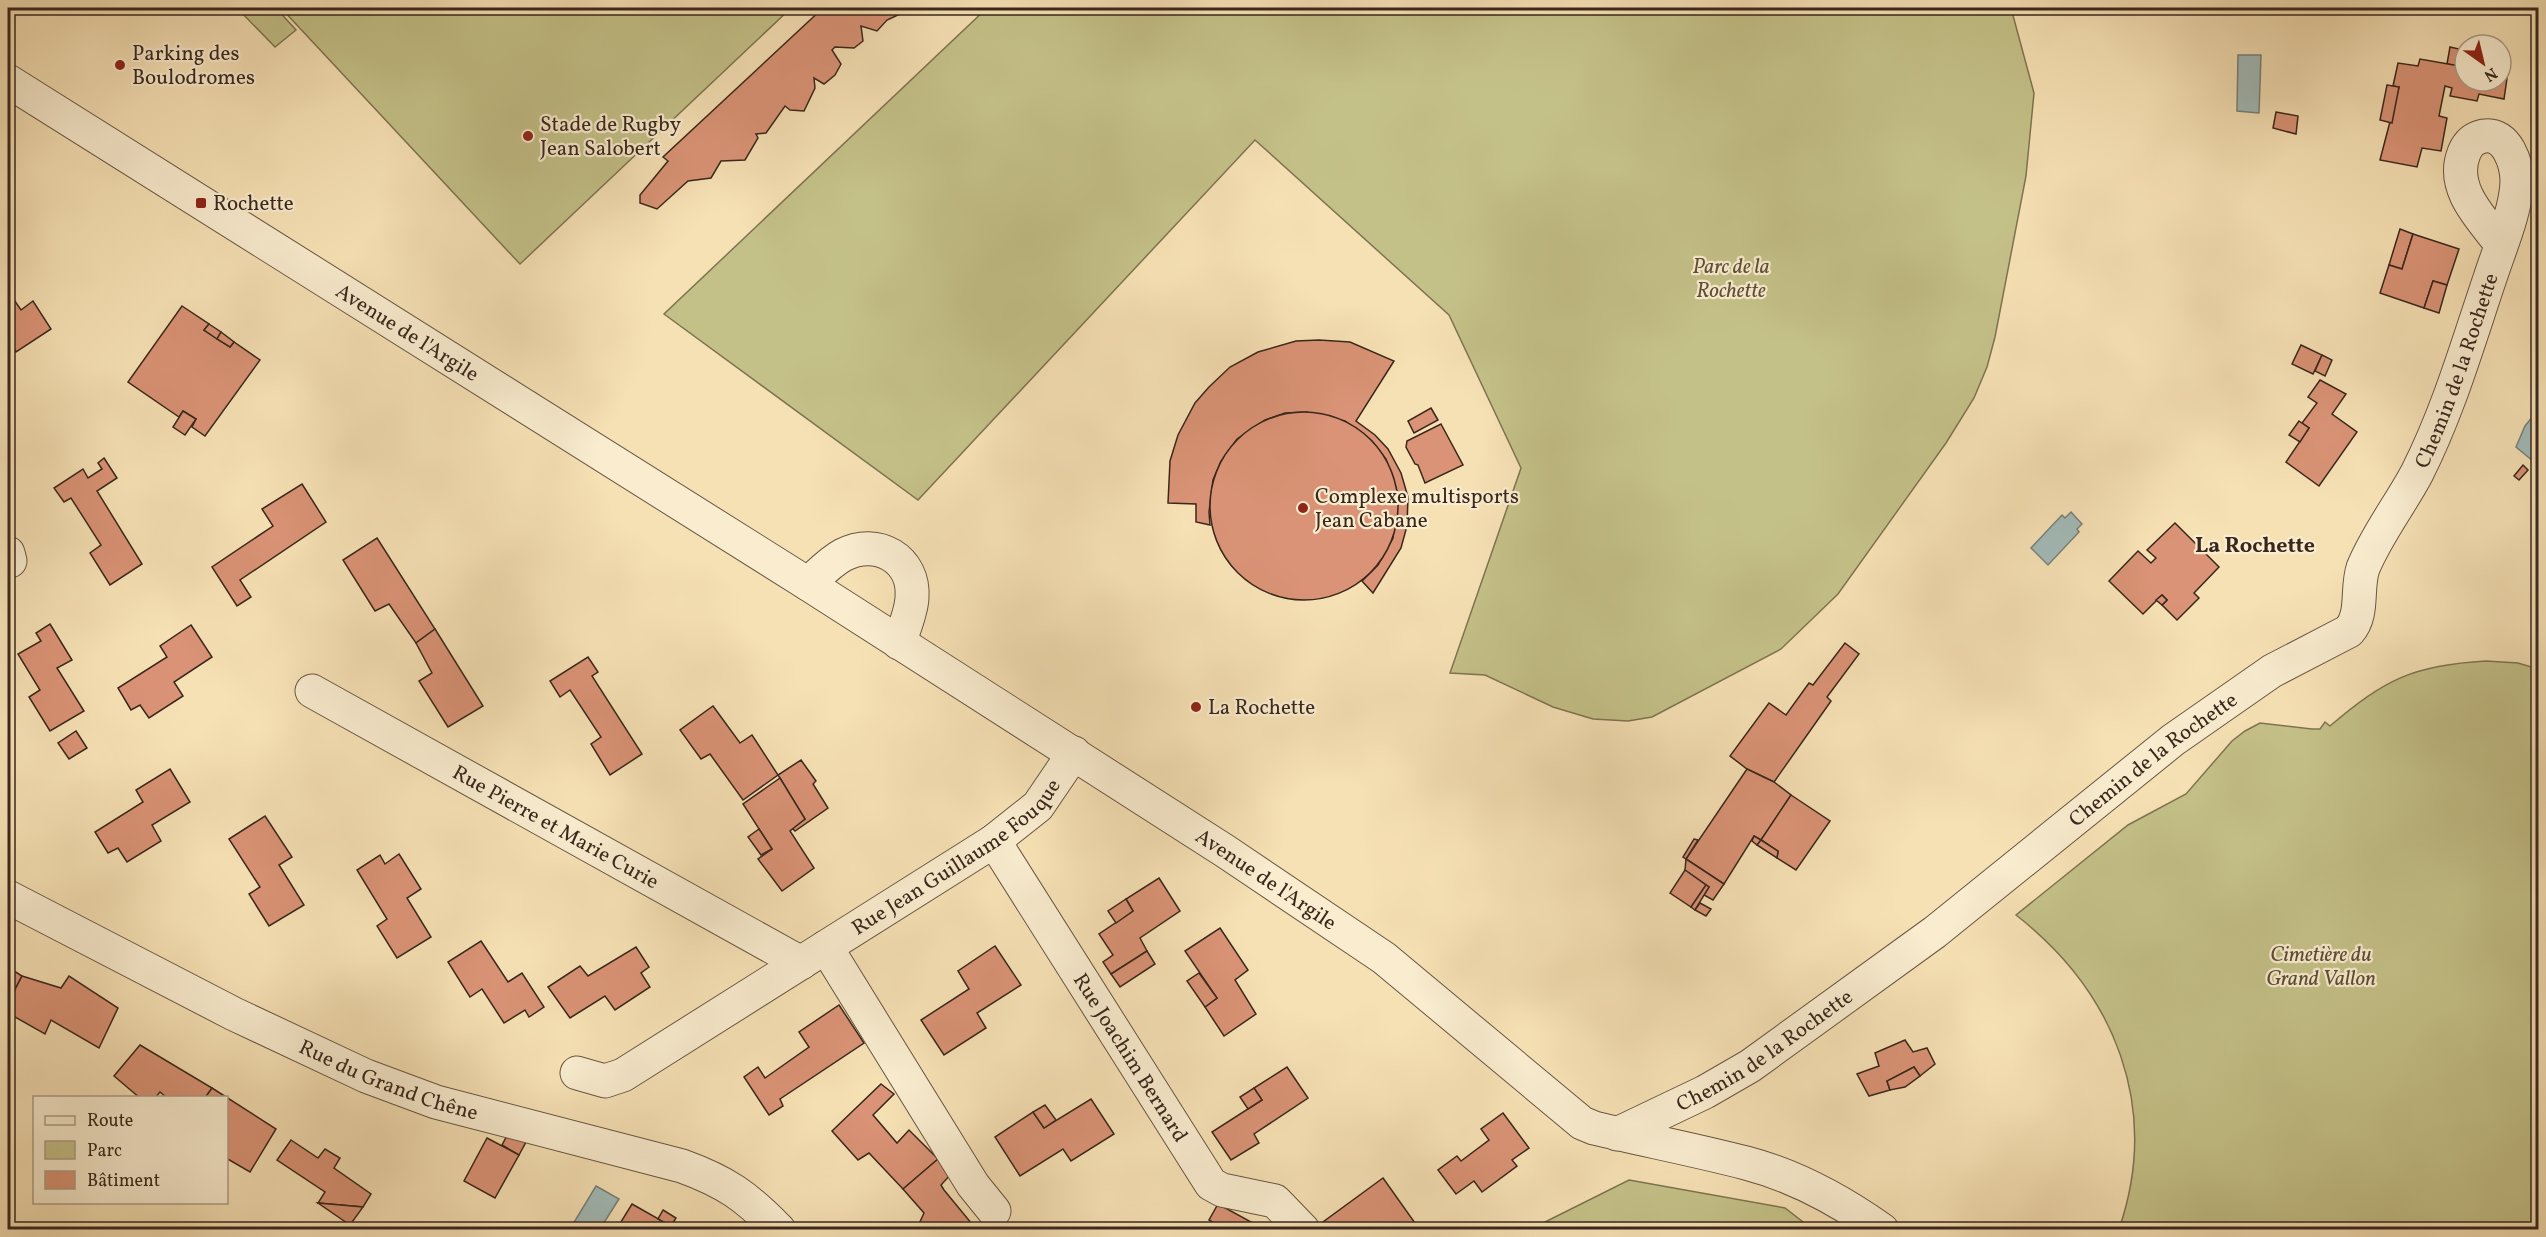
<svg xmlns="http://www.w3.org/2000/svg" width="2546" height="1237" viewBox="0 0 2546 1237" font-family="Vollkorn,serif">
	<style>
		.green { fill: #c4c188; stroke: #7e7452; stroke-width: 1.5 }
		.water { fill: #a2bbb9; stroke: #78807a; stroke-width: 1.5 }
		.building { fill: #da9376; stroke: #39271c; stroke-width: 1.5 }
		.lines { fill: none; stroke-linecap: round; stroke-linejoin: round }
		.street-casing { stroke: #685642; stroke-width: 35 }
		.street { stroke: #f9eccf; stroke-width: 33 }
		.poi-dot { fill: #8f2418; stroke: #f9eccf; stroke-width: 2 }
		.labels { text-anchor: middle; stroke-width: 4.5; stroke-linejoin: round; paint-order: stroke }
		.poi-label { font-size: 21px; fill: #39271c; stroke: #f9eccf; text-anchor: start }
		.park-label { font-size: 21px; font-style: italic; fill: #5c4e37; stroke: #f9eccf }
		.street-label { font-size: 21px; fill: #39271c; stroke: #f9eccf }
		.neighbourhood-label { font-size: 22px; font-weight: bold; fill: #39271c; stroke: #f9eccf }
	</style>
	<rect width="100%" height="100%" fill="#f6e1b5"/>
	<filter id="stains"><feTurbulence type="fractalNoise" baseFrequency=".00333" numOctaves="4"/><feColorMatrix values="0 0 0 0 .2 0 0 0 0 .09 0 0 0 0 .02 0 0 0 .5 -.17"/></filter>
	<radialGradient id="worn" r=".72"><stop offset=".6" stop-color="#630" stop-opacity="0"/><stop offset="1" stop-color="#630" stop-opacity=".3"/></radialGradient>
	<g class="green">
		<polygon points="237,8 276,8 296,30 275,47"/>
		<polygon points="281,8 791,8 520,264"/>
		<polygon points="987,8 2011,8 2034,93 2026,176 1995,337 1987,367 1974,398 1946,443 1838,594 1781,649 1652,717 1628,721 1593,719 1553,707 1485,675 1450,673 1521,468 1449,315 1255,140 918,500 664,314"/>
		<path d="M2486,661l32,2 20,6v560h-419c42,-122 -4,-237 -103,-314l112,-90 58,-31 46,-53 13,-10 15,-8 52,6h8l5,-7 5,4c55,-47 84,-61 156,-65z"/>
		<polygon points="1629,1180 1785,1208 1812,1229 1531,1229"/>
	</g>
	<g class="water">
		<polygon points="2238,55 2261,55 2259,113 2237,111"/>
		<polygon points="2538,410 2538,456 2534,462 2516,447 2525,426"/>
		<polygon points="2071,512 2082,524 2077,529 2079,532 2048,565 2031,548 2062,515 2065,518"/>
		<polygon points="596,1186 619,1199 600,1229 570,1229"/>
	</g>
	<g class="building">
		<polygon points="823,8 899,8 900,14 887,20 877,31 861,26 863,41 854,48 835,47 832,50 841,64 835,75 824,84 814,78 815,88 804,111 790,110 785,106 766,133 756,134 758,138 745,160 721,161 711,178 688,181 657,209 640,203 640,195 668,161 663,157"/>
		<polygon points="2450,47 2459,49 2456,66 2447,64"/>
		<polygon points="2501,57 2510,58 2504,99 2479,94 2477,101 2450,96 2452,88 2445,86 2439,116 2447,118 2441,151 2422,148 2417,167 2380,160 2399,87 2393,86 2398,63 2418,66 2420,59 2465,67 2465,81 2501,81"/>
		<polygon points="2387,85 2399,87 2392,123 2380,120"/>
		<polygon points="2276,112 2298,116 2296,134 2273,128"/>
		<polygon points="2400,229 2413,234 2402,269 2389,265"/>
		<polygon points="2413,234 2459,249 2447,285 2433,281 2424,308 2380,293 2389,265 2402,269"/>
		<polygon points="2433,281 2447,285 2439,313 2424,308"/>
		<polygon points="8,291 21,310 33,301 51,329 16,352 8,339"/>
		<polygon points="182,306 209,324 204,330 230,347 234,342 260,360 205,436 192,427 196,419 183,411 179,417 128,382"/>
		<polygon points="209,324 221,332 217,339 204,330"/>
		<polygon points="221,332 234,342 230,347 217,339"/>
		<polygon points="1319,340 1350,342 1394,361 1356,421 1375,435 1388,449 1401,473 1408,497 1407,526 1401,548 1373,593 1362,581 1378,565 1393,538 1398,494 1386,459 1372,441 1345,421 1306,412 1285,413 1265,420 1237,439 1221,461 1213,480 1209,512 1210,525 1196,522 1196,504 1168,503 1170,461 1178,435 1195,403 1209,387 1230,367 1258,352 1296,341"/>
		<polygon points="2301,345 2322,355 2313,374 2292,364"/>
		<polygon points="2322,355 2332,360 2325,376 2315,371"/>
		<polygon points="2320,380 2346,394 2332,414 2357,432 2319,486 2286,462 2309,428 2302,423 2317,403 2308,397"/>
		<polygon points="1431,408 1438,420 1414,433 1408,421"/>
		<polygon points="183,411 196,419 185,435 173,427"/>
		<circle cx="1304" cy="506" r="94"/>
		<polygon points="2299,421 2309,428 2300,442 2289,435"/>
		<polygon points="1441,424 1463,465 1425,483 1418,465 1415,464 1406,447 1407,441"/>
		<polygon points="104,458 117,478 97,491 142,564 110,585 90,553 101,545 71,498 64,502 54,488 83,469 88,478 102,469 98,463"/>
		<polygon points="2523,465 2528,470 2519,480 2514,476"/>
		<polygon points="302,484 326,522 240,580 251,597 237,606 212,567 273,526 262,509"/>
		<polygon points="2175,523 2219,567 2194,593 2199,598 2177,620 2162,605 2167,600 2162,595 2143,614 2109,581 2138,551 2151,563 2156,558 2147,550"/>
		<polygon points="377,538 435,629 416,643 389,604 375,611 343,560"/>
		<polygon points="2162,595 2167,600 2162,605 2156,600"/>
		<polygon points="50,624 72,660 57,668 84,711 50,731 29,697 40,690 18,654 41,641 36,633"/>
		<polygon points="191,625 212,657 174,682 183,696 149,718 140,705 131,710 118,688 167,657 160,646"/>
		<polygon points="435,629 483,706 448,727 419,681 432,673 416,643"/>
		<polygon points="1845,643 1859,654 1827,697 1831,701 1774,782 1747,769 1730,756 1769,703 1786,715 1809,683 1813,685"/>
		<polygon points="588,657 598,672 592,676 642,754 610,775 591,744 601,737 570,690 560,697 550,681"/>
		<polygon points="713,706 740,743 752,735 778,775 743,800 710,754 701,759 680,730"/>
		<polygon points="76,731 87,748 69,759 58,743"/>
		<polygon points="801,760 816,781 813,784 828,808 795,831 792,828 805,819 778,775"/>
		<polygon points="170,769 190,802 152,825 161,841 127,862 118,848 108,853 95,832 143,802 136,790"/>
		<polygon points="1747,769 1774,782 1791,795 1761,840 1754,836 1724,884 1686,859"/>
		<polygon points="780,778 805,819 790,831 814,868 782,891 758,859 772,849 743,804"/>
		<polygon points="1791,795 1830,821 1796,870 1777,858 1778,851 1761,840"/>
		<polygon points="265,816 292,857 279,865 304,905 269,926 249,894 260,887 229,839"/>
		<polygon points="759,829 772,849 761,855 748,837"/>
		<polygon points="1754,836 1761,840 1757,845 1752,841"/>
		<polygon points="1694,839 1698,840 1686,859 1683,857"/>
		<polygon points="1761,840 1778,851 1777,858 1757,845"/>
		<polygon points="399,854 421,889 407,898 431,937 397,958 377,926 387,919 357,870 380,855 385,864"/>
		<polygon points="1686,859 1724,884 1713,900 1704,895 1709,887 1685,870"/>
		<polygon points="1685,870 1706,885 1691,907 1670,893"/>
		<polygon points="1159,878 1180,911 1140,938 1147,951 1111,974 1103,962 1113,955 1099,934 1133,911 1126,899"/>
		<polygon points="1706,885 1709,887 1695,910 1691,907"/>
		<polygon points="1126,899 1133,911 1116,923 1108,911"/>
		<polygon points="1700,903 1711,909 1706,916 1695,910"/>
		<polygon points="1220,928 1248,970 1235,980 1256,1014 1224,1036 1205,1007 1217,998 1185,951"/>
		<polygon points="481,941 508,982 522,973 544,1007 529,1017 525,1010 504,1023 482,989 470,997 448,962"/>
		<polygon points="995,946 1021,985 977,1013 986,1028 944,1055 921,1020 969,989 958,971"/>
		<polygon points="636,947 649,967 641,973 650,987 615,1010 605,996 570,1018 548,987 580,966 588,976"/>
		<polygon points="1147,951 1155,964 1120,987 1111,974"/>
		<polygon points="8,967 22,976 8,1003"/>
		<polygon points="1199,973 1217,998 1205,1007 1187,981"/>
		<polygon points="22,976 61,988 69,976 118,1008 99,1048 51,1020 45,1034 8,1013 8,1003"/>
		<polygon points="839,1005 864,1043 780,1099 783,1106 769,1115 744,1077 758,1067 765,1078 809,1047 799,1032"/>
		<polygon points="1905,1040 1913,1052 1927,1048 1935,1064 1920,1076 1914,1067 1887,1081 1890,1090 1869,1096 1857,1074 1879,1066 1875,1053"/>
		<polygon points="140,1045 212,1088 205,1098 167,1098 160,1092 155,1098 140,1098 114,1076"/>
		<polygon points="1287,1067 1308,1098 1254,1134 1259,1143 1231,1160 1212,1132 1262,1100 1254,1088"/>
		<polygon points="1914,1067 1920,1076 1905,1087 1890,1090 1887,1081"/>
		<polygon points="881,1084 894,1094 873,1115 897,1143 909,1130 938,1159 903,1189 869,1153 858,1160 832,1131"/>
		<polygon points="212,1088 276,1129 250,1172 226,1158 226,1098 205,1098"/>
		<polygon points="1254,1088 1262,1100 1248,1109 1240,1097"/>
		<polygon points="1091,1099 1114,1134 1071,1161 1063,1149 1020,1176 995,1137 1033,1112 1044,1128"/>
		<polygon points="1045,1105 1056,1120 1044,1128 1033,1112"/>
		<polygon points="1503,1113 1529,1148 1512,1160 1517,1166 1482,1192 1474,1181 1456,1194 1438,1170 1457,1156 1461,1161 1489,1140 1481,1129"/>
		<polygon points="509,1132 526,1142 519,1155 502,1145"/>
		<polygon points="487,1138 519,1155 495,1198 464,1181"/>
		<polygon points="291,1140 318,1158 325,1149 340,1158 334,1168 371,1194 363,1207 318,1203 325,1192 277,1160"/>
		<polygon points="938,1159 951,1174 941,1185 944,1190 972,1224 967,1230 924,1230 919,1224 924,1213 903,1189"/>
		<polygon points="1383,1178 1415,1223 1405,1230 1328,1230 1323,1222"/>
		<polygon points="318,1203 363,1207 350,1225"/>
		<polygon points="632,1204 671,1226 676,1230 616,1230"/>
		<polygon points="1218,1204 1253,1223 1250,1230 1214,1230 1216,1224 1209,1220"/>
		<polygon points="663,1210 676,1218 671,1226 658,1219"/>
	</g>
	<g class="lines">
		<g class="street-casing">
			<g id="street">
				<path id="s1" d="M8,81l800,503 417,267 159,107 198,165 12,5c50,12 102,22 152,35 50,13 95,38 136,67"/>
				<polyline points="8,553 10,561"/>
				<path d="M808,584c11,-10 22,-22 35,-29 34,-18 72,4 69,43 -1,15 -8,31 -13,45"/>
				<path id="s2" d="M312,691l489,272"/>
				<path id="s3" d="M994,841l217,343 11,6 53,11 28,29"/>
				<path id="s4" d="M8,897l226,117 132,62 70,26 246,64c44,16 64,30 97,64"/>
				<polyline points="826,947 973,1185 994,1211"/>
				<path id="s5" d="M577,1073l28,8 18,-6 371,-234 44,-35 36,-53"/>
				<path id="s6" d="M1617,1134l88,-42 45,-26 185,-134 238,-192 99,-69 77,-40c15,-17 7,-42 14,-63 14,-34 37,-63 54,-95 31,-61 51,-130 73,-195 9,-28 26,-67 27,-96 0,-18 -10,-50 -33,-46 -10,2 -16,7 -20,17 -14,35 17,65 37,91"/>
			</g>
		</g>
		<use href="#street" class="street"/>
	</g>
	<g class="poi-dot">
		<circle cx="120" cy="65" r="6"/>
		<circle cx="528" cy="136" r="6"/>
		<rect x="195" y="197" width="12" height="12" rx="3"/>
		<circle cx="1303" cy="508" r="6"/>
		<circle cx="1196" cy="707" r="6"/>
	</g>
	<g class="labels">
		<g class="poi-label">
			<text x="132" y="60">Parking des<tspan x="132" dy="24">Boulodromes</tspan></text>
			<text x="540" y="131">Stade de Rugby<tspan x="540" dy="24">Jean Salobert</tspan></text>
			<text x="213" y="210">Rochette</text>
			<text x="1315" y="503">Complexe multisports<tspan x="1315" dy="24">Jean Cabane</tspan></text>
			<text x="1208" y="714">La Rochette</text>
		</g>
		<g class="park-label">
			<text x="1731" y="273">Parc de la<tspan x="1731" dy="24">Rochette</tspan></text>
			<text x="2321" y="961">Cimetière du<tspan x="2321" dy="24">Grand Vallon</tspan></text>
		</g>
		<g class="street-label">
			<text dy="7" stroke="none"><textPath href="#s1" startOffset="472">Avenue de l'Argile</textPath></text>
			<text dy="7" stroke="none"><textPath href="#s6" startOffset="1176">Chemin de la Rochette</textPath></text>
			<text dy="7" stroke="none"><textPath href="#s6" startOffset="656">Chemin de la Rochette</textPath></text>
			<text dy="7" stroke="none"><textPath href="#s2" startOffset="279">Rue Pierre et Marie Curie</textPath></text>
			<text dy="7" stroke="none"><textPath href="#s5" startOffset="447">Rue Jean Guillaume Fouque</textPath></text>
			<text dy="7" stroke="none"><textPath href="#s1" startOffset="1490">Avenue de l'Argile</textPath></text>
			<text dy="7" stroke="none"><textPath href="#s6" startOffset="170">Chemin de la Rochette</textPath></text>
			<text dy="7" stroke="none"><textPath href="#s3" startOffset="256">Rue Joachim Bernard</textPath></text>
			<text dy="7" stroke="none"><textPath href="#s4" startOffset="423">Rue du Grand Chêne</textPath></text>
		</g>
		<g class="neighbourhood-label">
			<text x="2255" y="552">La Rochette</text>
		</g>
	</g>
	<rect width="2546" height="1237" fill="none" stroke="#f6e1b5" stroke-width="30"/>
	<rect x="9" y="9" width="2528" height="1219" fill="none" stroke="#39271c" stroke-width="3"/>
	<rect x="15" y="15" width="2516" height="1207" fill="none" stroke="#39271c" stroke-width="1.5"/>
	<rect x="33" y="1096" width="195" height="108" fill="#f9eccf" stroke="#ac9d87" stroke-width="1.5"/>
	<rect x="45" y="1116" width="30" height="9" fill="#f9eccf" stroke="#ac9d87" stroke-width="1.5"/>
	<text x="87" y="1126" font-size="18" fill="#39271c">Route</text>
	<rect x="45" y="1141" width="30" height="18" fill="#c4c188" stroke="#ac9d87" stroke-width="1.5"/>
	<text x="87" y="1156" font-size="18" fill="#39271c">Parc</text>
	<rect x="45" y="1171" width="30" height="18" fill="#da9376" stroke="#ac9d87" stroke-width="1.5"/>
	<text x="87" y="1186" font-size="18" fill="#39271c">Bâtiment</text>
	<g transform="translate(2483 63) rotate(146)"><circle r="28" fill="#f9eccf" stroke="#ac9d87" stroke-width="1.5"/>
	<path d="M0-4.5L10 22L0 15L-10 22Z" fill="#8f2418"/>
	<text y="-9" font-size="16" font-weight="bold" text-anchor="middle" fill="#39271c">N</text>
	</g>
	<rect width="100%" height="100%" filter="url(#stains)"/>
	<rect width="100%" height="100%" fill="url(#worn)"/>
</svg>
